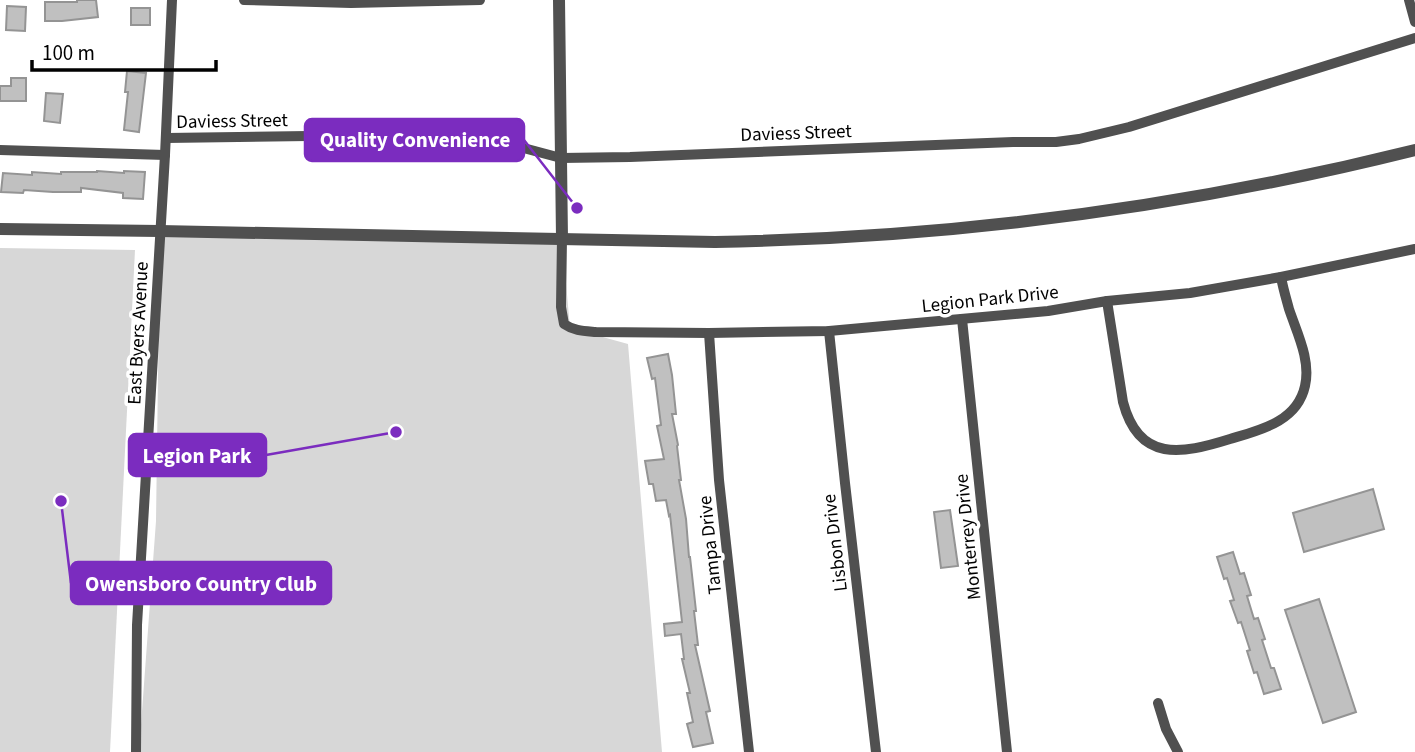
<svg xmlns="http://www.w3.org/2000/svg" width="1415" height="752" viewBox="0 0 1415 752" font-family="'Source Sans 3',sans-serif">
	<style>
		.green { fill: #d7d7d7 }
		.building { fill: #c0c0c0; stroke: #949494; stroke-width: 2 }
		.lines { fill: none; stroke-linecap: round; stroke-linejoin: round }
		.minor { stroke: #505050; stroke-width: 10 }
		.tertiary { stroke: #505050; stroke-width: 12 }
		.labels { text-anchor: middle; stroke-width: 7; stroke-linejoin: round; paint-order: stroke }
		.street-label { font-size: 19px; fill: #000; stroke: #fff }
		.leader { fill: none; stroke: #7b2cbf; stroke-width: 2.5 }
		.callout-dot { fill: #7b2cbf; stroke: #fff; stroke-width: 2.5 }
		.callout { fill: #7b2cbf; stroke: #7b2cbf; stroke-width: 2.5 }
		.callout-label { font-size: 21px; text-anchor: middle; font-weight: bold; fill: #fff }
	</style>
	<rect width="100%" height="100%" fill="#fff"/>
	<g class="green">
		<polygon points="160,231 562,238 570,328 628,344 662,752 139,752 156,521"/>
		<polygon points="0,248 135,250 110,752 0,752"/>
	</g>
	<g class="building">
		<polygon points="77,0 96,0 98,17 62,21 45,21 45,2 77,2"/>
		<polygon points="7,6 26,7 25,31 6,30"/>
		<rect x="131" y="8" width="19" height="17"/>
		<polygon points="127,71 146,73 139,132 124,130 128,92 125,92"/>
		<polygon points="11,78 26,78 26,101 0,101 0,86 11,86"/>
		<polygon points="46,93 63,94 60,123 44,121"/>
		<polygon points="97,171 124,173 124,171 145,172 143,199 123,198 123,193 81,188 81,192 53,192 24,190 23,193 1,192 3,173 32,175 32,172 61,174 61,172 97,172"/>
		<polygon points="668,354 672,375 676,414 672,414 678,445 677,446 681,480 679,480 686,519 689,557 690,557 696,611 694,611 698,645 695,645 710,711 706,712 713,743 693,747 687,724 693,722 687,693 690,693 682,659 684,659 681,634 665,636 664,624 682,622 670,515 669,516 666,500 656,501 653,484 649,484 645,461 664,459 657,426 661,425 655,378 652,379 647,358"/>
		<polygon points="1373,489 1384,529 1304,552 1293,513"/>
		<polygon points="950,510 958,566 941,568 934,512"/>
		<polygon points="1233,552 1240,574 1244,573 1251,595 1247,596 1254,619 1258,618 1265,639 1262,640 1271,668 1274,668 1281,689 1264,694 1257,672 1254,673 1247,651 1250,650 1241,622 1238,623 1230,601 1234,600 1227,578 1224,579 1217,557"/>
		<polygon points="1319,599 1356,712 1323,723 1285,610"/>
	</g>
	<g class="lines">
		<g class="minor">
			<polyline points="244,0 351,3 480,0"/>
			<polyline points="1409,0 1415,22"/>
			<polyline points="166,138 381,135 470,137 505,143 561,158 630,157 1013,142 1056,142 1079,139 1129,127 1415,38"/>
			<polyline points="0,150 165,155"/>
			<path d="M562,238l-1,69 3,17c10,7 20,7 32,8l113,1 120,-2 219,-20 59,-10 83,-8 91,-16 134,-28"/>
			<path d="M1107,301l16,101c16,61 59,52 107,37 30,-9 67,-17 75,-53 6,-26 -8,-53 -16,-77 -3,-11 -6,-21 -8,-32"/>
			<polyline points="962,319 1007,752"/>
			<polyline points="829,331 845,483 876,752"/>
			<polyline points="709,333 719,480 749,752"/>
			<polyline points="1158,703 1166,729 1178,752"/>
			<polyline points="136,752 137,625 165,155 172,0"/>
		</g>
		<g class="tertiary">
			<polyline points="559,0 562,238"/>
			<path d="M0,229l160,2 555,11c235,-4 472,-35 700,-92"/>
		</g>
	</g>
	<g class="labels">
		<g class="street-label">
			<text transform="translate(232 120) rotate(-1)" y="7">Daviess Street</text>
			<text transform="translate(796 132) rotate(-2)" y="7">Daviess Street</text>
			<text transform="translate(990 298) rotate(-6)" y="7">Legion Park Drive</text>
			<text transform="translate(137 333) rotate(-87)" y="7">East Byers Avenue</text>
			<text transform="translate(967 537) rotate(-96)" y="7">Monterrey Drive</text>
			<text transform="translate(834 543) rotate(-97)" y="7">Lisbon Drive</text>
			<text transform="translate(709 545) rotate(-96)" y="7">Tampa Drive</text>
		</g>
	</g>
	<path class="leader" d="M577 208L524 140M396 432L266 455M61 501L71 583"/>
	<g class="callout-dot">
		<circle cx="577" cy="208" r="7"/>
		<circle cx="396" cy="432" r="7"/>
		<circle cx="61" cy="501" r="7"/>
	</g>
	<g class="callout">
		<rect x="305" y="119" width="219" height="42" rx="7"/>
		<rect x="129" y="434" width="137" height="42" rx="7"/>
		<rect x="71" y="562" width="260" height="42" rx="7"/>
	</g>
	<g class="callout-label">
		<text x="415" y="147">Quality Convenience</text>
		<text x="197" y="463">Legion Park</text>
		<text x="201" y="591">Owensboro Country Club</text>
	</g>
	<path d="M32 60v10h184v-10" fill="none" stroke="#000000" stroke-width="3.5"/>
	<text x="42" y="60" font-size="21" fill="#000000" stroke="#ffffff" stroke-width="5" paint-order="stroke">100 m</text>
</svg>
